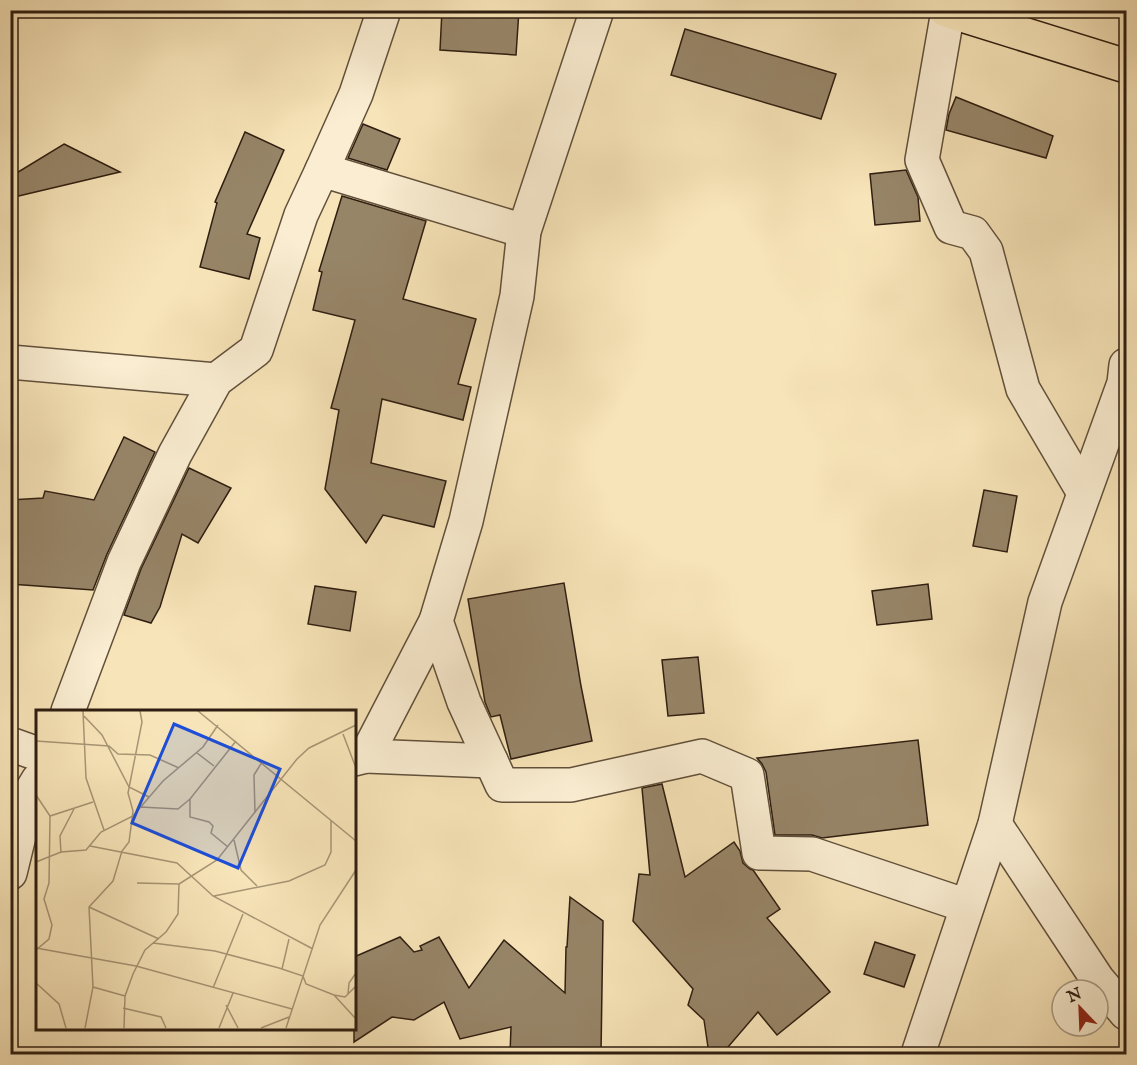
<svg xmlns="http://www.w3.org/2000/svg" width="1137" height="1065" viewBox="0 0 1137 1065" font-family="'IM FELL English',serif">
	<style>
		.building { fill: #978568; stroke: #2f1e11; stroke-width: 1.5 }
		.lines { fill: none; stroke-linecap: round; stroke-linejoin: round }
		.minor-casing { stroke: #61503b; stroke-width: 36 }
		.highway-casing { stroke: #2f1e11; stroke-width: 36 }
		.minor { stroke: #faedd1; stroke-width: 33 }
		.highway { stroke: #f7e4b8; stroke-width: 33 }
		.inset-road { fill: none; stroke: #a79575; stroke-width: 1.5 }
		.view { fill: #1d4ed8; fill-opacity: 0.15; stroke: #1d4ed8; stroke-width: 3 }
		.inset-edge { fill: none; stroke: #2f1e11; stroke-width: 3 }
	</style>
	<rect width="100%" height="100%" fill="#f7e4b8"/>
	<filter id="stains"><feTurbulence type="fractalNoise" baseFrequency=".00333" numOctaves="4"/><feColorMatrix values="0 0 0 0 .2 0 0 0 0 .09 0 0 0 0 .02 0 0 0 .5 -.17"/></filter>
	<radialGradient id="worn" r=".72"><stop offset=".6" stop-color="#630" stop-opacity="0"/><stop offset="1" stop-color="#630" stop-opacity=".3"/></radialGradient>
	<g class="building">
		<polygon points="442,10 519,10 516,55 440,50"/>
		<polygon points="685,29 836,74 821,119 671,75"/>
		<polygon points="956,97 1053,136 1046,158 946,130 949,114"/>
		<polygon points="363,124 400,139 387,170 348,158"/>
		<polygon points="245,132 284,150 247,234 260,238 249,279 200,267 217,203 215,202"/>
		<polygon points="64,144 120,172 10,198 10,177"/>
		<polygon points="906,170 918,197 920,221 875,225 870,174"/>
		<polygon points="342,196 426,221 403,299 476,319 458,384 471,387 463,420 382,399 371,463 446,481 434,527 383,515 366,543 325,489 339,410 331,408 355,320 313,310 322,272 319,271"/>
		<polygon points="124,437 155,452 107,554 93,590 10,584 10,500 43,498 45,491 94,500"/>
		<polygon points="189,468 231,488 198,543 182,534 160,607 151,623 124,615 141,569"/>
		<polygon points="984,490 1017,496 1007,552 973,546"/>
		<polygon points="564,583 581,686 592,741 511,759 500,715 491,717 485,702 468,599"/>
		<polygon points="928,584 932,619 877,625 872,591"/>
		<polygon points="315,586 356,592 350,631 308,624"/>
		<polygon points="698,657 704,713 668,716 662,660"/>
		<polygon points="918,740 928,825 822,838 812,835 775,835 766,772 762,764 757,758"/>
		<polygon points="662,784 685,877 734,842 740,851 743,863 750,869 753,870 780,909 767,918 830,992 777,1035 758,1012 722,1054 709,1054 704,1020 688,1005 693,989 633,921 639,874 650,875 642,788"/>
		<polygon points="570,897 603,921 601,1054 510,1054 511,1027 460,1039 444,1002 414,1020 392,1017 354,1042 354,957 400,937 414,952 422,950 420,946 439,937 469,988 504,940 565,993 566,947 567,947"/>
		<polygon points="875,942 915,955 904,987 864,974"/>
	</g>
	<g class="lines">
		<g class="minor-casing">
			<g id="minor">
				<polyline points="597,10 524,231 517,296 466,521 436,621 464,702 502,785 571,785 702,756 747,775 759,853 812,854 967,906"/>
				<polyline points="948,11 922,160 951,227 973,233 986,251 1023,389 1084,493"/>
				<polyline points="322,170 524,231"/>
				<polyline points="10,362 216,380"/>
				<polyline points="68,711 124,562 175,454 216,380 256,350 301,215 322,170 356,94 384,10"/>
				<polyline points="10,744 38,754"/>
				<polyline points="366,756 491,761"/>
				<polyline points="354,759 366,756 436,621"/>
				<polyline points="995,824 1098,980 1126,1013"/>
				<polyline points="10,873 29,795 38,780"/>
				<polyline points="918,1054 995,824 1045,602 1124,383 1126,365"/>
			</g>
		</g>
		<g class="highway-casing">
			<polyline id="highway" points="946,10 1126,66"/>
		</g>
		<use href="#minor" class="minor"/>
		<use href="#highway" class="highway"/>
	</g>
	<g transform="translate(36 710)">
		<rect width="320" height="320" fill="#f7e4b8"/>
		<path class="inset-road" d="M47,1l3,67 18,52M162,1l158,130M48,6l18,19 27,52 20,10M307,24l13,34M0,31l73,5 9,8 32,1 29,13M161,43l17,13M0,85l14,21 43,-14M104,97l38,2 12,-10M219,103l-1,-38 8,-13M198,130l7,30 16,16M54,136l87,17 36,33 100,53M192,137l-17,-14 2,-7 -4,-4 -19,-5v-18l46,-58M25,143l-1,-17 14,-27M0,152l25,-10 25,-2 15,-18 32,-16 30,-35 40,-34 15,-22M101,173l42,1M178,186l75,-15 36,-16 6,-13v-31M53,197l70,32M117,233l62,8 64,17 24,8 3,8 28,11 11,2 11,-11M0,238l100,18 156,43M0,240l13,-11 3,-14 -8,-26 5,-16 1,-67M246,259l7,-30M0,273l23,21 7,24M57,277l32,9M177,278l30,-74M312,284l1,-11 7,-10M298,285l22,24M190,295l12,23M87,298l38,9 5,11M49,318l8,-41 -4,-80 24,-26 9,-30 7,-9 4,-31 -5,-18 14,-71 -2,-11M88,318l1,-32 8,-22 12,-24 21,-18 12,-18 1,-30 38,-24 80,-101 12,-11 47,-23M183,318l14,-35M225,318l28,-11M250,318l34,-103 36,-55"/>
		<path class="view" d="M138,14l106,45 -42,99 -106,-45z"/>
		<rect width="320" height="320" class="inset-edge"/>
	</g>
	<rect width="1137" height="1065" fill="none" stroke="#f7e4b8" stroke-width="36"/>
	<rect x="12" y="12" width="1113" height="1041" fill="none" stroke="#2f1e11" stroke-width="3"/>
	<rect x="18" y="18" width="1101" height="1029" fill="none" stroke="#2f1e11" stroke-width="1.5"/>
	<g transform="translate(1080 1008) rotate(337)"><circle r="28" fill="#faedd1" stroke="#a99a84" stroke-width="1.5"/>
	<path d="M0-4.5L10 22L0 15L-10 22Z" fill="#8f2418"/>
	<text y="-9" font-size="16" font-weight="bold" text-anchor="middle" fill="#2f1e11">N</text>
	</g>
	<rect width="100%" height="100%" filter="url(#stains)"/>
	<rect width="100%" height="100%" fill="url(#worn)"/>
</svg>
